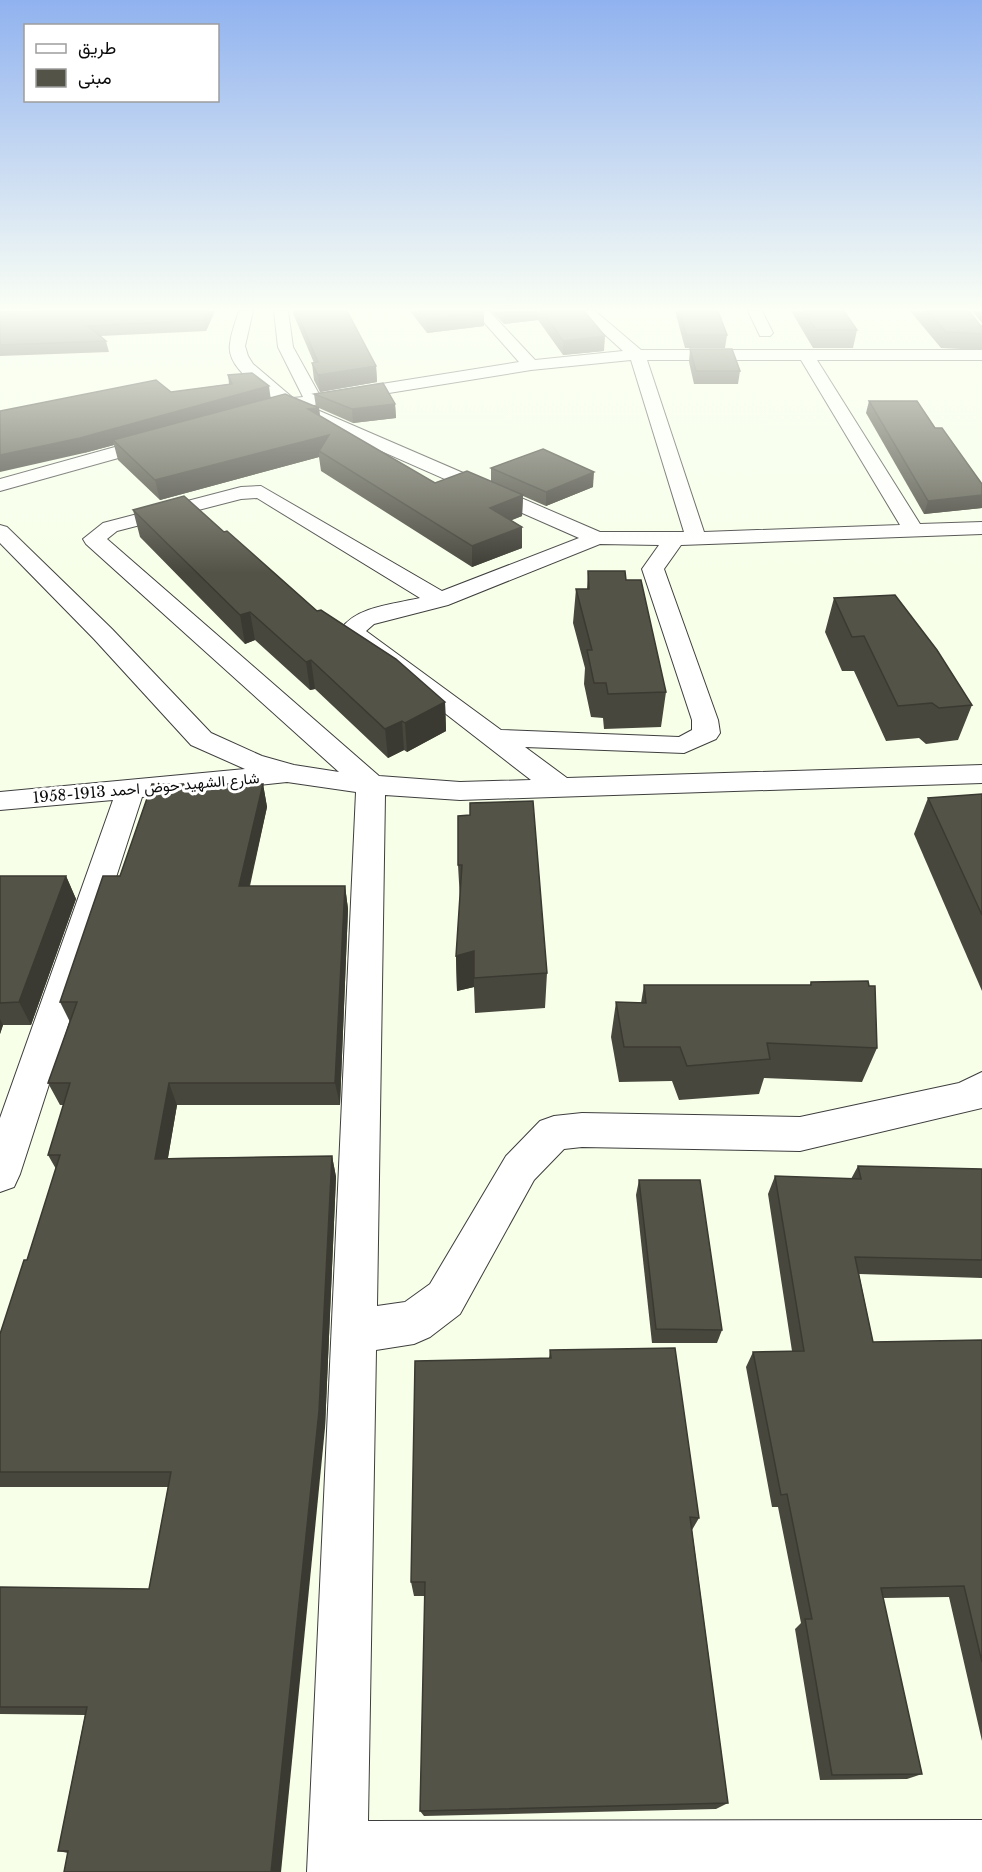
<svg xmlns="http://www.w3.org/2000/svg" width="982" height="1872" viewBox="0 0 982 1872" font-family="'Libre Baskerville',Vazirmatn,serif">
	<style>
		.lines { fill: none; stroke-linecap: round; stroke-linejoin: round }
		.minor-casing { stroke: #3e3e3e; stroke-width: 2 }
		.minor { fill: #fff; fill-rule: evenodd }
		.wall { fill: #48473d }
		.shaded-wall { fill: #3b3a32 }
		.building { fill: #545347; stroke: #3b3a32; stroke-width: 1.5 }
		.labels { text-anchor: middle; stroke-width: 6; stroke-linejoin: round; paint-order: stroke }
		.street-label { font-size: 15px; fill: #0b0b0b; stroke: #fff }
	</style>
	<rect width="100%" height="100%" fill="#f7ffe9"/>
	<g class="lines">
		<g class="minor-casing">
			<g id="minor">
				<path d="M239,311h14l-8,35 3,10 5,8 40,34 10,-1 -25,-50 -4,-36h14l5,36 26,47 200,-32 -45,-51h15l46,49 88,-9 -44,-40h16l46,39h341v10h-165l103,164 62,-2v12l-301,11 -17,24 54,151 2,13 -4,6 -32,14 -159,-6 42,31 415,-13v18l-522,17 -75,-5 -8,511 28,-4 25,-18 76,-128 34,-35 14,-5 28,-3 218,4 159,-34 23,-11v36l-182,43 -218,-4 -18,2 -30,31 -74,134 -30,23 -16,7 -38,6 -8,471 614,-1v52h-675l49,-1080 -69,-10 -145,15 -122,377 -6,13 -14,5v-74l113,-318 -113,10v-18l245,-23 -54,-24 -97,-106 -94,-96v-18l7,2 105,102 99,104 51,23 32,9 45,7 -253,-228 -3,-5 20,-16 138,-36 20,-1 181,105 137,-53 -291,-128 -28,7 -6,-1 -3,-4 3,-4 22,-6c-15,-14 -50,-34 -46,-58 1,-11 6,-23 9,-33zM631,360l53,172h-84l-292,-126 223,-36zM647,360h154l99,165 -196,7zM257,498l163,100c-25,6 -63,8 -79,31l2,5 188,146 -71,2 -81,-6 -272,-237 10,-8 124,-32zM600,544l59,1 -17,24 50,151v10l-13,7 -178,-7 -135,-99 8,-7 74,-19z"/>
				<polygon points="748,311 762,311 773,333 770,336 760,336"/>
				<polygon points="158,435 165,437 167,441 165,445 0,491 0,479"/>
			</g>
		</g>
		<use href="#minor" class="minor"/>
	</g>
	<g class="wall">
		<polygon points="0,311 6,312 215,311 206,331 101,336 106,341 109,352 0,356"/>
		<polygon points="292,311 347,311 376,366 377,382 320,392 314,380 312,363 314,363"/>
		<polygon points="410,311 483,311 484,326 427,333"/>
		<polygon points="491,311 584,311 604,351 563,355 538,320 504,324"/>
		<polygon points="675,311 718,311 727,335 725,348 685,348"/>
		<polygon points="791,311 844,311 857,330 853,348 813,348"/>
		<polygon points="910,311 969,311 980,325 982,326 982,350 941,348"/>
		<polygon points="972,311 982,311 982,323"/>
		<polygon points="690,349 740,371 738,384 694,384 689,362"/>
		<polygon points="228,375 271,397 316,407 314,394 395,404 396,418 353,423 319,408 320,416 435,483 491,481 491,468 593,487 546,506 523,496 522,516 511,520 522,527 522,548 472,567 321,471 319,457 160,500 118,460 114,445 84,453 171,392 229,384"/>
		<polygon points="869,401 935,428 982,484 982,508 924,514 866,413"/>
		<polygon points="133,510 224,532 317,611 445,702 446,731 407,752 404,750 388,758 315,689 310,690 255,640 245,644 140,537"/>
		<polygon points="588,571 626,580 666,692 661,727 604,729 603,718 591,717 584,684 585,668 573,623 576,589 587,589"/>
		<polygon points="834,598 972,705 958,740 926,744 919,738 886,741 854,671 842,671 825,632"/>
		<polygon points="263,784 267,807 250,886 345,886 348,909 340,1105 177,1105 168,1158 332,1156 336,1177 325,1428 68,1853 58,1851 85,1715 0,1714 0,1587 149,1589 168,1487 0,1487 0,1334 27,1260 56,1169 48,1155 64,1105 60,1105 48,1083 70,1022 60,1002 120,876"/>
		<polygon points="982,794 982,991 914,834 928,798"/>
		<polygon points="470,803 547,973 545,1008 475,1013 474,987 457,991 456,956 460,900 458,865 470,815"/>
		<polygon points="0,876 66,876 76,899 31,1025 3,1025 0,1034"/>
		<polygon points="811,982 877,1048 862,1082 764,1078 759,1094 679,1100 672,1081 619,1082 611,1037 616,1002 641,1003 644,985 810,985"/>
		<polygon points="858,1166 982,1169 982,1278 859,1274 873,1342 982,1340 982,1741 949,1597 883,1598 922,1774 907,1779 820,1780 795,1629 801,1623 778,1507 772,1507 746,1367 753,1352 792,1351 768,1194 775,1176 851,1179"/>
		<polygon points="639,1180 722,1330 717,1343 652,1343 636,1195"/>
		<polygon points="550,1350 699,1518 692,1530 728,1803 716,1809 424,1816 420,1811 425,1596 414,1596 411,1582 549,1358"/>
	</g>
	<g class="shaded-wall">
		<polygon points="0,311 21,311 0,313"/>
		<polygon points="208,311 215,311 206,331 204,320"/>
		<polygon points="504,311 538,311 538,320 504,324"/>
		<polygon points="484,312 484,326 427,333 426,319"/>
		<polygon points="605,336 604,351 563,355 563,341"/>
		<polygon points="376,366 377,382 320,392 318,375"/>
		<polygon points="269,386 271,401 113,440 114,445 84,453 0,472 0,455"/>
		<polygon points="395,404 396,418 353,423 352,409"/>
		<polygon points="319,408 321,427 308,409"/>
		<polygon points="329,435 319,451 319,457 160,500 155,480"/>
		<polygon points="594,472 593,487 546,506 546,492"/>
		<polygon points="523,495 522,516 490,529 490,508"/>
		<polygon points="982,495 982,508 924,514 928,501"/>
		<polygon points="522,527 522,548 472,567 472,546"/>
		<polygon points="250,612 255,640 245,644 240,615"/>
		<polygon points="311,660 315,689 310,690 306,662"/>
		<polygon points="445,702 446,731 407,752 405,723"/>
		<polygon points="402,721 404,750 388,758 385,729"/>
		<polygon points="263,784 267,807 244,909 239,886"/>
		<polygon points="66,876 76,899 31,1025 19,1002"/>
		<polygon points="345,886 348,909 340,1105 335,1083"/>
		<polygon points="474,951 474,987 457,991 456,956"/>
		<polygon points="0,1019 3,1025 0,1034"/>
		<polygon points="169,1083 177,1105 164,1180 155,1159"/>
		<polygon points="332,1156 336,1177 325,1428 281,1872 271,1872"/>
	</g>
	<g class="building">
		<polygon points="41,311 208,311 204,320 88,326 106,341 0,345 0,312"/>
		<polygon points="296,311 347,311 376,366 318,375 312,363 318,362"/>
		<polygon points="420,311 483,311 484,312 426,319"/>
		<polygon points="542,311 584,311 605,336 563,341"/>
		<polygon points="680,311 718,311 727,335 686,335"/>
		<polygon points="804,311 844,311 857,330 816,330"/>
		<polygon points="927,311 969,311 980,325 982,326 982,334 946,332"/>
		<polygon points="690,349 732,349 740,371 696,371"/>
		<polygon points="252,373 269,386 80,438 0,455 0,411 156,380 171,392 232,384 228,375"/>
		<polygon points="383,383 395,404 352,409 314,394"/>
		<polygon points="285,394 319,408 308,409 435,483 467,471 523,495 490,508 522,527 472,546 319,451 329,435 155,480 113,440"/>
		<polygon points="869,401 917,401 935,428 942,428 982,484 982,495 928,501"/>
		<polygon points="543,449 594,472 546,492 491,468"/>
		<polygon points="184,496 224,532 227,531 317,611 321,610 396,659 445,702 405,723 402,721 385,729 311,660 306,662 250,612 240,615 133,510"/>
		<polygon points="588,571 625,571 626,580 641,580 666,692 608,694 606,683 594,683 587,650 592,650 576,589 589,589"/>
		<polygon points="895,595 937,650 972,705 939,708 932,703 898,706 864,636 852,637 834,598"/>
		<polygon points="152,784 263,784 239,886 345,886 335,1083 169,1083 155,1159 332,1156 319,1411 271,1872 64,1872 68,1851 58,1851 87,1707 0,1707 0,1587 149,1589 171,1472 0,1472 0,1334 24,1260 27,1260 60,1155 48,1155 70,1083 48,1083 77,1002 60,1002 103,876 120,876"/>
		<polygon points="982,794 982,915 928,798"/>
		<polygon points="533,801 547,973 474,978 474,951 456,956 462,865 458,865 458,816 470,815 470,803"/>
		<polygon points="0,876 66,876 19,1002 0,1003"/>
		<polygon points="868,981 869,986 875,986 877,1048 767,1043 770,1059 687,1066 680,1047 624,1047 616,1002 646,1003 644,985 811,985 811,982"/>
		<polygon points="858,1166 982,1169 982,1260 855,1257 873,1342 982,1340 982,1662 964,1586 881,1588 922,1774 832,1775 805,1619 812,1619 787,1494 781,1495 753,1352 804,1351 775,1176 861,1179"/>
		<polygon points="639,1180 700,1180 722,1330 656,1329"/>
		<polygon points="675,1348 699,1518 690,1517 728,1803 420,1811 425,1582 411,1582 415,1361 551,1358 550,1350"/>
	</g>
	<linearGradient id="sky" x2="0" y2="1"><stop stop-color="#90b2ef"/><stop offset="0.54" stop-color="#fbfff5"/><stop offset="1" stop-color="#fbfff5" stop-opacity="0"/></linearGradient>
	<rect width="982" height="573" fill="url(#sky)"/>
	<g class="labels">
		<g class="street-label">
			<text transform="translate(146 788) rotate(-5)" y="5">شارع الشهيد حوض احمد 1913-1958</text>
		</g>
	</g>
	<rect x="24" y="24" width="195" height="78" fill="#ffffff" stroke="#9d9d9d" stroke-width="1.5"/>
	<rect x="36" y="44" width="30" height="9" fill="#ffffff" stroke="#9d9d9d" stroke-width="1.5"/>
	<text x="78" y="54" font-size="18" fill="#0b0b0b">طريق</text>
	<rect x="36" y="69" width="30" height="18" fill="#545347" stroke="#9d9d9d" stroke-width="1.5"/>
	<text x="78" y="84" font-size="18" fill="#0b0b0b">مبنى</text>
</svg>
